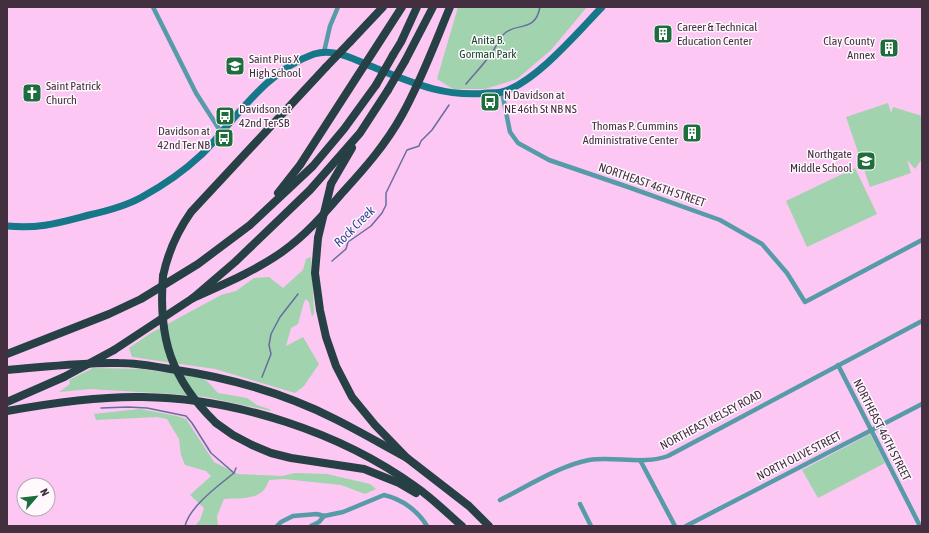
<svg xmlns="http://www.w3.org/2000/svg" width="929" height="533" viewBox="0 0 929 533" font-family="'Asap Condensed',sans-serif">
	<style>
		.green { fill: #a1d3ae }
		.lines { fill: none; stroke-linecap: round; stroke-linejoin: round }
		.stream { stroke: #686d9f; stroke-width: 1.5 }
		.street { stroke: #579aa8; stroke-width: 4.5 }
		.secondary { stroke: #157788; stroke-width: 7 }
		.highway { stroke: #274045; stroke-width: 8 }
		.highway-bridge { stroke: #274045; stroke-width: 8 }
		.labels { text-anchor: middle; stroke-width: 3; stroke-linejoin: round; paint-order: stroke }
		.poi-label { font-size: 12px; fill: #432f40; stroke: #fff9fe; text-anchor: start }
		.park-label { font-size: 12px; fill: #164929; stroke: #fff9fe }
		.street-label { font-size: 12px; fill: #432f40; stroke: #fff9fe }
		.water-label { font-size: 13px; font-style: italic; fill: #394594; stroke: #fff9fe }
	</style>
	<rect width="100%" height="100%" fill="#fcc7f2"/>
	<g class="green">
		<polygon points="458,7 587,7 551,50 517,79 485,89 453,89 437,79"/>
		<polygon points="888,103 891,113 893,107 922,116 922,159 915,169 907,160 911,173 870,187 846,117"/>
		<polygon points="855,168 877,214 807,247 786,201"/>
		<polygon points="311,257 314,313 312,317 309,302 306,299 304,302 298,324 291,328 286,346 303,337 319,364 304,386 295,393 215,369 132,357 129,348 151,333 221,295 236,291 254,278 269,277 283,288 303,270 306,259"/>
		<polygon points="93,368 142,369 202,378 208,382 218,393 247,398 257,405 269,409 271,411 206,397 172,394 90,389 59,392 70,384 69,380"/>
		<path d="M140,409l37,7 9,3 28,43 24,12 44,2 13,-3 32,1 43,10 6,5 -11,5 -24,-9 -57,-6 -15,1c-6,21 -27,18 -45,19l-7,17 1,10h-23l5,-6 4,-12 -14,-13 21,-19 -5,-5 -21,-6 -4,-10 -2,-16 -12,-20 -10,-2 -61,3 -2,-6z"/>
		<polygon points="870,434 885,463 818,498 802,470"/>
	</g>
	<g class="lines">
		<g class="stream">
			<path d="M466,84c9,-11 20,-22 27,-33 4,-6 7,-14 12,-18 13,-11 30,0 35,-26"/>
			<polyline points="332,261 346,249 348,242 371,226 382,213 386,205 386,193 407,150 419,146 421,141 432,130 449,105"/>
			<polyline points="262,377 271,354 269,345 271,334 280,317 298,294"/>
			<polyline points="101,408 128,407 147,408 186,416 192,423 211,453 234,473"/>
			<path d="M185,526c5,-20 33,-40 49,-53l2,-5"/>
		</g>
		<g class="street">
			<polyline points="153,7 196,93 221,132"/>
			<polyline points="324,52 330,26 338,7"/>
			<polyline points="502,92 510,132 518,143 549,160 628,187 720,220 762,244 787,273 805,302 922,240"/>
			<polyline points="838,365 920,526"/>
			<polyline points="640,460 675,526"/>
			<path d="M500,500c26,-13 61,-35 89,-40 24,-4 55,5 79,-4l254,-135"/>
			<polyline points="580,504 591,526"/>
			<path d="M277,526l4,-4 12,-6 24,-2 7,2 19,-4 41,-17c18,4 34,16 43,31"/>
			<polyline points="311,526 319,522 324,516"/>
			<polyline points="686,526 922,404"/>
		</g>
		<path class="secondary" d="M7,226c33,3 51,-3 82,-11 18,-4 37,-9 53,-18 20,-11 42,-26 59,-42 7,-6 13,-14 19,-21 27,-31 54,-66 94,-80 19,-6 37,4 54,11 40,16 75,33 120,28 5,0 10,0 14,-1 33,-9 76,-60 100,-85"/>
		<g class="highway">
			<polyline points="350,42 383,7"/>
			<polyline points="393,55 401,42 417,7"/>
			<polyline points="405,61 433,7"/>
			<polyline points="331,184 352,148"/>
			<polyline points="278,193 300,165 402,7"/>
			<polyline points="318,238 315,273 320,310 326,337 336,366 352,397 375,425 407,458 469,506 489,526"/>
			<path d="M163,276c5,-24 14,-44 28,-64l135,-145"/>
			<path d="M193,298c31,-14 62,-27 89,-46 24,-17 42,-38 61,-60 22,-24 43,-48 59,-77 19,-34 33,-72 48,-108"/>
			<polyline points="114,350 193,298 235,262 310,190 360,133 388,90"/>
			<polyline points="7,354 109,314 141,299 198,264 250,225 313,166 344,129 376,85"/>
			<path d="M7,370c37,-3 75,-8 112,-7 17,0 34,3 51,6 56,8 114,24 165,50 24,12 48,26 72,39"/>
			<polyline points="7,402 64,377"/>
			<path d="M7,411c44,-8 90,-15 135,-14 93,1 198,35 274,90 16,11 31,26 46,39"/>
			<polyline points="216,423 233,435 252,445 271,453 291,458 364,469 399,483 416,493"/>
		</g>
		<g class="highway-bridge">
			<polyline points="326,67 350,42"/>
			<polyline points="376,85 393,55"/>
			<polyline points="388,90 405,61"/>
			<polyline points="318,238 331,184"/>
			<path d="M163,276c-5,62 8,103 53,147"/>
			<polyline points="64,377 114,350"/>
		</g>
	</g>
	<defs>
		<g id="building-square" transform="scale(1)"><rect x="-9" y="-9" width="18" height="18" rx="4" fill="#1d6d3d" stroke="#fff9fe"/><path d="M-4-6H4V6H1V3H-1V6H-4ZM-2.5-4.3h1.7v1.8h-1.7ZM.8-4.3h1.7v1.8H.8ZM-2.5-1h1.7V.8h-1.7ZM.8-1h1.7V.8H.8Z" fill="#fff"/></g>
		<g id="school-square" transform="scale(1)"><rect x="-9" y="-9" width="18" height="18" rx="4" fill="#1d6d3d" stroke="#fff9fe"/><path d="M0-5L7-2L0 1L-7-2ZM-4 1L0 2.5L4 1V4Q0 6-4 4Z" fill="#fff"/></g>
		<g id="church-square" transform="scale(1)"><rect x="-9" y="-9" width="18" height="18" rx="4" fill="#1d6d3d" stroke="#fff9fe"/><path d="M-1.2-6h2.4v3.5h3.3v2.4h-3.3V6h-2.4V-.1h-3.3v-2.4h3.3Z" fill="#fff"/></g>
		<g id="bus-square" transform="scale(1)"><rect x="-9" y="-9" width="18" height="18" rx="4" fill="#1d6d3d" stroke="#fff9fe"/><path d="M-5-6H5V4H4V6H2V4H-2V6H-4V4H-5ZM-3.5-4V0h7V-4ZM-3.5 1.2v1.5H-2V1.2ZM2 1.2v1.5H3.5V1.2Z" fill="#fff"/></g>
	</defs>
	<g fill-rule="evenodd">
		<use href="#building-square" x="663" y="34"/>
		<use href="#building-square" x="889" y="48"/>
		<use href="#school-square" x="235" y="66"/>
		<use href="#church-square" x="32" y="93"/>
		<use href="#bus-square" x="490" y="102"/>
		<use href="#bus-square" x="225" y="116"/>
		<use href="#building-square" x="692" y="133"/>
		<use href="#bus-square" x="224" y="138"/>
		<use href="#school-square" x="866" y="161"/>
	</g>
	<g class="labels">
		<g class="poi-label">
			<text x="677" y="31">Career &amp; Technical<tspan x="677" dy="14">Education Center</tspan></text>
			<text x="875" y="45" text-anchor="end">Clay County<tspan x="875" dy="14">Annex</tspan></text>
			<text x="249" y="63">Saint Pius X<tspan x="249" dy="14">High School</tspan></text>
			<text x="46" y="90">Saint Patrick<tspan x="46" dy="14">Church</tspan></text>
			<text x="504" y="99">N Davidson at<tspan x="504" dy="14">NE 46th St NB NS</tspan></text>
			<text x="239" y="113">Davidson at<tspan x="239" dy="14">42nd Ter SB</tspan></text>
			<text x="678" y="130" text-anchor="end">Thomas P. Cummins<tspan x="678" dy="14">Administrative Center</tspan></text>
			<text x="210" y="135" text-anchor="end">Davidson at<tspan x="210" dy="14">42nd Ter NB</tspan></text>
			<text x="852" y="158" text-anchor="end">Northgate<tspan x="852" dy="14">Middle School</tspan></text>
		</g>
		<g class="park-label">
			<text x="488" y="44">Anita B.<tspan x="488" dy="14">Gorman Park</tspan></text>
		</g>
		<g class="street-label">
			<text transform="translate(652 185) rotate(19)" y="4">NORTHEAST 46TH STREET</text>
			<text transform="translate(711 420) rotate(-28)" y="4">NORTHEAST KELSEY ROAD</text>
			<text transform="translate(882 430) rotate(63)" y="4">NORTHEAST 46TH STREET</text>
			<text transform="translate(799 456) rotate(-27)" y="4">NORTH OLIVE STREET</text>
		</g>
		<g class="water-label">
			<text transform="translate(354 226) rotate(-45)" y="5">Rock Creek</text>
		</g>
	</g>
	<rect width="929" height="533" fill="none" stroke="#432f40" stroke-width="16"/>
	<g transform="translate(36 497) rotate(62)"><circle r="19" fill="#fff9fe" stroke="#b4a8b2"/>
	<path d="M0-3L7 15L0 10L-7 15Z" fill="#1d6d3d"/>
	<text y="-6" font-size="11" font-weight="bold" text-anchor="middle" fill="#432f40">N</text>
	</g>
</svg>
